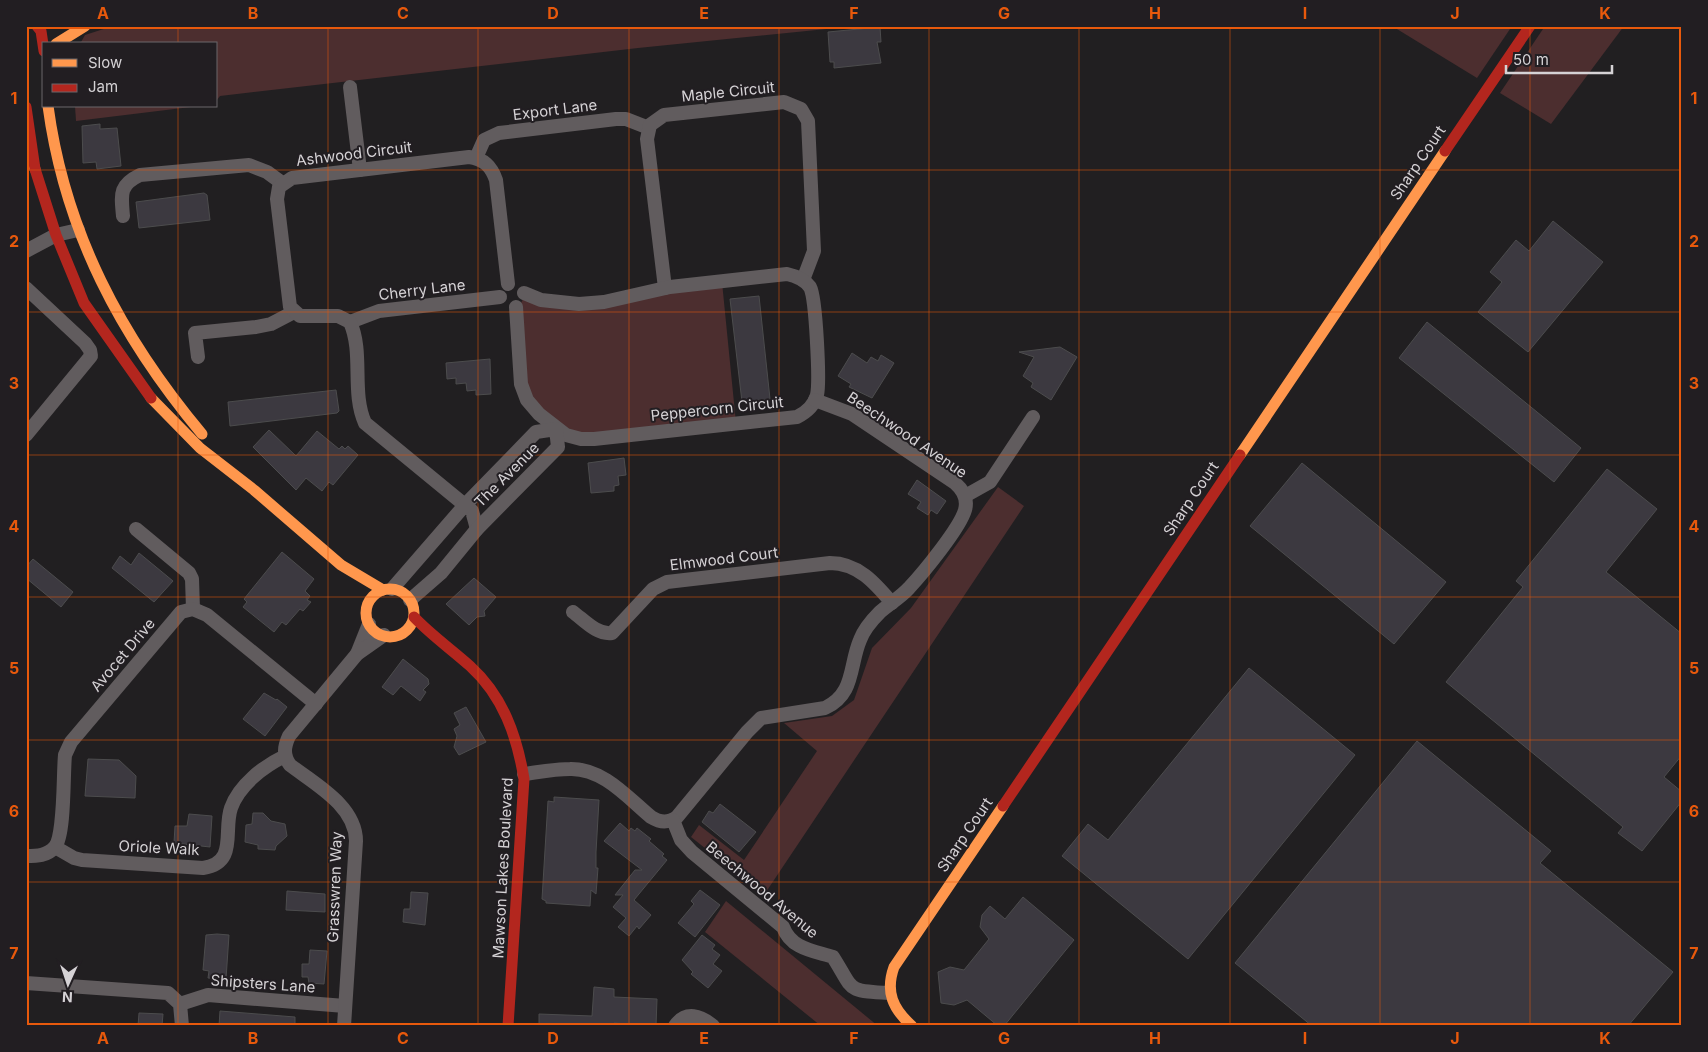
<svg xmlns="http://www.w3.org/2000/svg" width="1708" height="1052" viewBox="0 0 1708 1052" font-family="Inter,sans-serif">
	<style>
		.green { fill: #4c2e2f }
		.building { fill: #3c3940; stroke: #4c4c4d }
		.lines { fill: none; stroke-linecap: round; stroke-linejoin: round }
		.street { stroke: #615c5e; stroke-width: 14 }
		.slow { stroke: #ff974d; stroke-width: 11 }
		.jam { stroke: #b3261e; stroke-width: 11 }
		.grid { fill: none; stroke: #e8590c; stroke-width: 1; stroke-opacity: 0.55 }
		.labels { text-anchor: middle; stroke-width: 4; stroke-linejoin: round; paint-order: stroke }
		.street-label { font-size: 15px; fill: #d5d2d5; stroke: #221e22 }
		.neatline { fill: none; stroke: #e8590c; stroke-width: 2 }
		.grid-label { font-size: 16px; text-anchor: middle; font-weight: bold; fill: #e8590c }
	</style>
	<rect width="100%" height="100%" fill="#211f21"/>
	<g class="green">
		<polygon points="113,26 856,26 638,48 220,96 216,101 216,44 80,44 85,35"/>
		<polygon points="1392,26 1512,26 1477,78"/>
		<polygon points="1545,26 1624,26 1551,124 1500,93"/>
		<polygon points="75,106 199,106 76,121"/>
		<polygon points="722,282 736,423 581,439 529,404 520,305 524,297 554,301"/>
		<polygon points="998,487 1024,506 764,895 691,837 699,825 744,860 817,751 784,723 832,716 854,700 872,648 911,608"/>
		<polygon points="726,901 878,1026 821,1026 705,932"/>
	</g>
	<g class="building">
		<polygon points="880,27 881,42 877,42 881,63 834,68 834,62 830,62 828,32"/>
		<polygon points="100,124 100,129 117,128 121,166 97,169 96,162 83,163 82,126"/>
		<polygon points="204,193 207,195 210,220 139,228 136,202"/>
		<polygon points="1553,221 1603,262 1528,352 1478,312 1502,282 1490,272 1516,240 1529,251"/>
		<polygon points="759,296 770,399 742,402 730,299"/>
		<polygon points="1427,322 1581,448 1554,482 1399,358"/>
		<polygon points="1060,347 1077,357 1051,400 1031,387 1033,383 1023,376 1034,357 1019,352"/>
		<polygon points="852,353 867,363 871,357 878,361 881,355 894,363 872,398 849,387 851,384 838,376"/>
		<polygon points="490,359 491,394 476,395 476,390 467,391 466,383 456,384 456,378 447,379 446,363"/>
		<polygon points="336,390 339,411 337,413 230,426 228,402"/>
		<polygon points="269,430 296,456 317,431 339,449 342,446 345,449 348,446 358,455 333,485 329,482 322,491 306,478 296,490 253,447"/>
		<polygon points="624,458 626,475 618,476 619,485 614,486 614,491 591,493 588,463"/>
		<polygon points="1302,463 1446,582 1394,644 1250,526"/>
		<polygon points="1607,469 1657,509 1606,572 1682,634 1682,755 1664,777 1682,792 1682,801 1642,851 1618,833 1623,827 1446,682 1523,587 1516,581"/>
		<polygon points="917,480 946,501 937,514 931,510 928,515 917,508 921,502 908,494"/>
		<polygon points="282,552 314,579 305,591 310,596 307,600 311,602 303,611 300,609 286,625 282,622 274,632 243,607 247,602 244,599"/>
		<polygon points="139,553 173,581 154,602 112,568 120,556 131,565"/>
		<polygon points="33,559 73,592 61,607 26,578 26,567"/>
		<polygon points="474,578 496,597 484,611 485,616 477,617 469,625 446,604"/>
		<polygon points="403,659 428,679 429,684 423,690 426,692 420,701 401,686 393,695 382,687"/>
		<polygon points="1249,668 1355,755 1188,959 1062,856 1088,824 1108,840"/>
		<polygon points="264,693 276,700 277,699 287,707 265,736 243,719"/>
		<polygon points="466,707 486,742 459,755 454,747 457,736 454,729 460,725 454,713"/>
		<polygon points="1417,741 1551,851 1540,863 1673,972 1628,1026 1312,1026 1235,963"/>
		<polygon points="88,759 119,760 136,776 135,798 85,796"/>
		<polygon points="554,797 599,800 596,852 596,868 598,868 596,894 591,890 590,906 546,903 546,901 542,899 548,801 554,802"/>
		<polygon points="720,804 756,832 739,852 702,822 709,811 713,813"/>
		<polygon points="253,813 263,813 271,821 285,824 287,836 276,846 275,850 258,849 258,845 245,842 246,825 252,824"/>
		<polygon points="189,814 212,816 210,847 174,843 175,826 187,826"/>
		<polygon points="620,823 629,831 631,828 635,831 637,828 651,839 649,841 664,854 662,856 667,860 634,900 651,915 639,929 637,926 629,936 618,927 626,918 613,907 623,895 615,895 635,870 642,870 604,841"/>
		<polygon points="700,890 720,905 695,937 678,923 694,904 691,901"/>
		<polygon points="287,891 325,894 325,912 286,910"/>
		<polygon points="411,892 428,893 425,925 403,922 404,909 410,909"/>
		<polygon points="1023,897 1074,940 1004,1026 998,1026 967,1000 954,1005 941,1003 938,972 950,967 964,970 989,939 980,927 982,915 990,906 1005,919"/>
		<polygon points="217,934 229,935 226,979 208,978 209,971 203,970 206,935"/>
		<polygon points="702,935 715,945 712,949 720,955 713,964 722,971 708,988 691,974 693,972 682,960"/>
		<polygon points="310,950 327,951 324,984 309,983 308,977 302,977 302,964 309,964"/>
		<polygon points="594,987 614,989 614,997 657,999 656,1026 614,1023 614,1026 539,1026 539,1014 592,1016"/>
		<polygon points="220,1011 295,1017 295,1026 219,1026"/>
		<polygon points="139,1013 163,1014 162,1026 138,1026"/>
	</g>
	<g class="lines">
		<g class="street">
			<polyline points="350,87 360,170"/>
			<polyline points="476,158 484,140 499,133 616,119 626,119 649,128"/>
			<path d="M123,216c-2,-22 -4,-31 17,-41l109,-10 18,7 15,11"/>
			<polyline points="26,251 56,235 78,230"/>
			<polyline points="26,288 85,343 90,350 91,356 26,435"/>
			<polyline points="665,288 647,139 650,125 664,115 784,102 801,109 808,121 814,251 803,280"/>
			<path d="M516,307l5,77 6,16 12,14 27,21 15,4h13l203,-22c10,-5 17,-11 20,-22 3,-13 -1,-97 -7,-108 -6,-8 -14,-11 -23,-13l-117,13 -66,15 -25,2 -38,-4 -17,-7"/>
			<polyline points="350,322 379,311 500,297"/>
			<polyline points="198,357 195,333 256,327 271,324 294,312"/>
			<polyline points="965,496 990,482 1033,417"/>
			<polyline points="136,529 189,573 192,579 193,609"/>
			<path d="M477,529l-5,-18 -107,-88c-14,-31 -1,-70 -15,-101l-12,-6h-38l-10,-9 -13,-108 2,-12 13,-9 177,-21c15,2 22,9 27,23l12,104"/>
			<polyline points="392,589 465,505 536,432 556,429 558,447 477,529 441,573 410,600"/>
			<path d="M573,612c12,9 24,23 39,21l41,-44 14,-7 163,-19c28,0 45,20 62,40"/>
			<polyline points="357,654 369,624"/>
			<path d="M524,774c15,-2 31,-5 46,-5 33,-1 58,29 81,48 10,6 17,6 26,0l70,-85 14,-14 64,-10c30,-14 24,-42 35,-68 4,-11 12,-20 20,-28 9,-8 21,-15 29,-24 14,-15 51,-60 56,-78 3,-11 -2,-20 -10,-27l-103,-69 -37,-14"/>
			<path d="M673,820l8,20 11,12 91,75c8,22 31,24 50,30 21,33 12,34 56,36"/>
			<path d="M55,847l19,11 8,2 121,8c35,-5 20,-37 28,-60 8,-23 33,-42 54,-52"/>
			<path d="M26,856c11,0 21,0 29,-9 10,-13 8,-73 10,-92l6,-13 110,-130 12,-3 14,6 109,89"/>
			<polyline points="26,983 168,993 180,1004 182,1026"/>
			<polyline points="180,1004 208,995 345,1006"/>
			<path d="M344,1026l12,-185c0,-35 -41,-57 -66,-76 -7,-10 -6,-18 -1,-29l68,-82 27,-19"/>
			<path d="M675,1026c11,-16 26,-10 38,0"/>
		</g>
		<g class="slow">
			<polyline points="56,44 85,26"/>
			<path d="M48,106c17,126 73,231 154,328"/>
			<polyline points="26,145 35,169"/>
			<polyline points="151,398 200,448 254,490 341,565 383,590"/>
			<polyline points="1240,455 1445,151"/>
			<circle cx="390" cy="613" r="24"/>
			<path d="M912,1026c-19,-17 -27,-34 -18,-59l109,-161"/>
		</g>
		<g class="jam">
			<polyline points="37,26 41,31 44,51"/>
			<polyline points="26,107 35,169 56,235 84,303 151,398"/>
			<polyline points="1445,151 1530,26"/>
			<path d="M414,617c17,18 37,32 56,49 33,30 47,70 54,113l-16,247"/>
			<polyline points="1003,806 1240,455"/>
		</g>
	</g>
	<path class="grid" d="M178,26v18M328,26v1000M478,26v1000M629,26v1000M779,26v1000M929,26v1000M1079,26v1000M1230,26v1000M1380,26v1000M1530,26v1000M178,106v920M26,170h1656M26,312h1656M26,455h1656M26,597h1656M26,740h1656M26,882h1656"/>
	<g class="labels">
		<g class="street-label">
			<text transform="translate(728 92) rotate(-6)" y="5">Maple Circuit</text>
			<text transform="translate(555 110) rotate(-7)" y="5">Export Lane</text>
			<text transform="translate(354 154) rotate(-7)" y="5">Ashwood Circuit</text>
			<text transform="translate(1418 163) rotate(-56)" y="5">Sharp Court</text>
			<text transform="translate(422 290) rotate(-7)" y="5">Cherry Lane</text>
			<text transform="translate(717 409) rotate(-6)" y="5">Peppercorn Circuit</text>
			<text transform="translate(907 435) rotate(34)" y="5">Beechwood Avenue</text>
			<text transform="translate(507 475) rotate(-45)" y="5">The Avenue</text>
			<text transform="translate(1191 499) rotate(-56)" y="5">Sharp Court</text>
			<text transform="translate(724 559) rotate(-7)" y="5">Elmwood Court</text>
			<text transform="translate(123 655) rotate(-50)" y="5">Avocet Drive</text>
			<text transform="translate(965 835) rotate(-56)" y="5">Sharp Court</text>
			<text transform="translate(159 848) rotate(3)" y="5">Oriole Walk</text>
			<text transform="translate(503 868) rotate(-87)" y="5">Mawson Lakes Boulevard</text>
			<text transform="translate(335 887) rotate(-88)" y="5">Grasswren Way</text>
			<text transform="translate(762 890) rotate(40)" y="5">Beechwood Avenue</text>
			<text transform="translate(263 984) rotate(4)" y="5">Shipsters Lane</text>
		</g>
	</g>
	<rect width="1708" height="1052" fill="none" stroke="#221e22" stroke-width="55"/>
	<rect x="42" y="42" width="175" height="65" fill="#221e22" stroke="#6a666a"/>
	<rect x="52" y="59" width="25" height="8" fill="#ff974d" stroke="#6a666a"/>
	<text x="88" y="68" font-size="15" fill="#d5d2d5">Slow</text>
	<rect x="52" y="84" width="25" height="8" fill="#b3261e" stroke="#6a666a"/>
	<text x="88" y="92" font-size="15" fill="#d5d2d5">Jam</text>
	<g transform="translate(68 984) rotate(183)" stroke="#221e22" stroke-width="4" paint-order="stroke">
	<path d="M0-4L9 19L0 12L-9 19Z" fill="#d5d2d5"/>
	<text y="-8" font-size="14" font-weight="bold" text-anchor="middle" fill="#d5d2d5">N</text>
	</g>
	<path d="M1506 65v8h106v-8" fill="none" stroke="#d5d2d5" stroke-width="2.5"/>
	<text x="1513" y="65" font-size="15" fill="#d5d2d5" stroke="#221e22" stroke-width="4" paint-order="stroke">50 m</text>
	<rect x="28" y="28" width="1652" height="996" class="neatline"/>
	<g class="grid-label">
		<text x="103" y="19">A</text>
		<text x="253" y="19">B</text>
		<text x="403" y="19">C</text>
		<text x="553" y="19">D</text>
		<text x="704" y="19">E</text>
		<text x="854" y="19">F</text>
		<text x="1004" y="19">G</text>
		<text x="1155" y="19">H</text>
		<text x="1305" y="19">I</text>
		<text x="1455" y="19">J</text>
		<text x="1605" y="19">K</text>
		<text x="14" y="104">1</text>
		<text x="1694" y="104">1</text>
		<text x="14" y="247">2</text>
		<text x="1694" y="247">2</text>
		<text x="14" y="389">3</text>
		<text x="1694" y="389">3</text>
		<text x="14" y="532">4</text>
		<text x="1694" y="532">4</text>
		<text x="14" y="674">5</text>
		<text x="1694" y="674">5</text>
		<text x="14" y="817">6</text>
		<text x="1694" y="817">6</text>
		<text x="14" y="959">7</text>
		<text x="1694" y="959">7</text>
		<text x="103" y="1044">A</text>
		<text x="253" y="1044">B</text>
		<text x="403" y="1044">C</text>
		<text x="553" y="1044">D</text>
		<text x="704" y="1044">E</text>
		<text x="854" y="1044">F</text>
		<text x="1004" y="1044">G</text>
		<text x="1155" y="1044">H</text>
		<text x="1305" y="1044">I</text>
		<text x="1455" y="1044">J</text>
		<text x="1605" y="1044">K</text>
	</g>
</svg>
